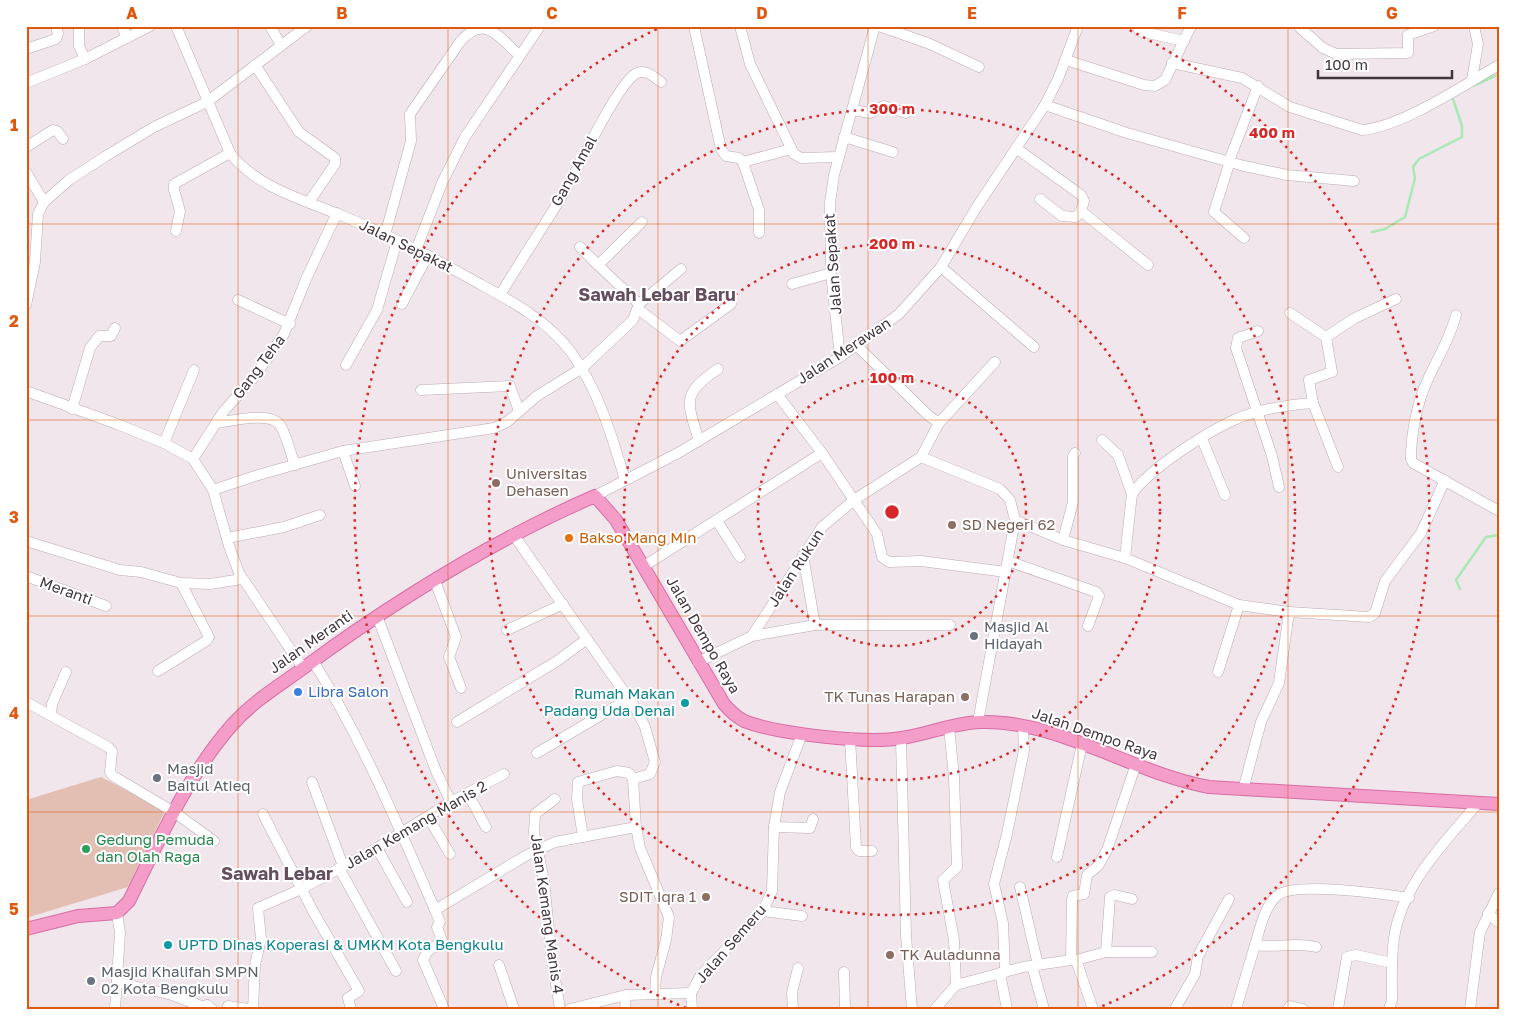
<svg xmlns="http://www.w3.org/2000/svg" width="1525" height="1035" viewBox="0 0 1525 1035" font-family="'Golos Text',sans-serif">
	<style>
		.garden { fill: #e2beb3 }
		.lines { fill: none; stroke-linecap: round; stroke-linejoin: round }
		.stream { stroke: #a8e9b4; stroke-width: 2.5 }
		.minor-casing { stroke: #bcaab4; stroke-width: 11 }
		.major-casing { stroke: #d76ea5; stroke-width: 14 }
		.minor { stroke: #fff; stroke-width: 10 }
		.major { stroke: #f49dc9; stroke-width: 12 }
		.grid { fill: none; stroke: #e0570e; stroke-width: 1; stroke-opacity: 0.55 }
		.ring { fill: none; stroke: #d62828; stroke-width: 2.5; stroke-dasharray: 2.5 5 }
		.education-dot { fill: #8d6e63; stroke: #fff; stroke-width: 2 }
		.food-dot { fill: #e8710a; stroke: #fff; stroke-width: 2 }
		.worship-dot { fill: #6b7280; stroke: #fff; stroke-width: 2 }
		.shop-dot { fill: #3f7fe0; stroke: #fff; stroke-width: 2 }
		.culture-dot { fill: #0f9aa8; stroke: #fff; stroke-width: 2 }
		.leisure-dot { fill: #2e9e5b; stroke: #fff; stroke-width: 2 }
		.labels { text-anchor: middle; stroke-width: 4; stroke-linejoin: round; paint-order: stroke }
		.street-label { font-size: 15px; fill: #43363e; stroke: #fff }
		.education-label { font-size: 15px; fill: #785e54; stroke: #fff; text-anchor: start }
		.food-label { font-size: 15px; fill: #c56008; stroke: #fff; text-anchor: start }
		.worship-label { font-size: 15px; fill: #5b616d; stroke: #fff; text-anchor: start }
		.shop-label { font-size: 15px; fill: #366cbe; stroke: #fff; text-anchor: start }
		.culture-label { font-size: 15px; fill: #0d838f; stroke: #fff; text-anchor: end }
		.leisure-label { font-size: 15px; fill: #27864d; stroke: #fff; text-anchor: start }
		.quarter-label { font-size: 18px; font-weight: bold; fill: #654e5d; stroke: #fff }
		.centre { fill: #d62828; stroke: #fff; stroke-width: 2.5 }
		.ring-label { font-size: 15px; text-anchor: middle; font-weight: bold; fill: #d62828; stroke: #fff; stroke-width: 4; stroke-linejoin: round; paint-order: stroke }
		.neatline { fill: none; stroke: #e0570e; stroke-width: 2 }
		.grid-label { font-size: 16px; text-anchor: middle; font-weight: bold; fill: #e0570e }
	</style>
	<rect width="100%" height="100%" fill="#f1e6ec"/>
	<polygon class="garden" points="101,777 165,811 128,887 26,918 26,800"/>
	<g class="lines">
		<g class="stream">
			<polyline points="1473,86 1499,74"/>
			<polyline points="1372,232 1385,229 1405,217 1415,178 1413,167 1419,159 1462,137 1462,126 1452,96"/>
			<polyline points="1460,589 1456,580 1486,537 1499,535"/>
		</g>
		<g class="minor-casing">
			<g id="minor">
				<polyline points="79,26 79,46 85,59"/>
				<polyline points="122,26 127,38"/>
				<path d="M176,26l54,127c25,33 71,46 108,61 49,20 96,44 142,70 33,18 68,37 91,68 27,37 41,84 54,128"/>
				<polyline points="270,26 281,45"/>
				<polyline points="694,26 721,149 726,156 739,158 743,162 759,210 759,233"/>
				<polyline points="740,26 750,64 794,154 801,158 839,157"/>
				<polyline points="879,26 930,44 979,67"/>
				<polyline points="1298,26 1323,48 1336,54 1408,53 1408,35 1434,26"/>
				<polyline points="1139,31 1184,41"/>
				<polyline points="26,49 56,39 58,34 56,26"/>
				<polyline points="1066,60 1144,85 1155,86 1165,80 1191,26"/>
				<path d="M1172,63l70,15 48,29 72,23c39,-3 102,-45 137,-65"/>
				<polyline points="255,65 299,132 335,158 335,164 309,202"/>
				<polyline points="1472,80 1478,44 1474,26"/>
				<polyline points="26,83 85,59 150,26"/>
				<polyline points="1045,105 1127,133 1244,166 1287,175 1354,181"/>
				<polyline points="853,110 870,113 884,106 906,113"/>
				<polyline points="844,137 893,152"/>
				<polyline points="26,147 53,130 57,131 63,139"/>
				<polyline points="1016,148 1081,195 1084,201 1081,211 1148,265"/>
				<polyline points="1229,161 1258,86"/>
				<polyline points="1230,161 1214,212 1244,238"/>
				<polyline points="743,162 791,149"/>
				<polyline points="26,172 44,202"/>
				<polyline points="1040,199 1062,216 1076,217 1081,211"/>
				<polyline points="176,231 180,211 174,190 174,184 230,153"/>
				<path d="M385,235l26,-94 -1,-27 50,-72c24,-29 39,-5 59,13"/>
				<polyline points="580,247 598,265"/>
				<polyline points="416,250 442,183 465,137 540,26"/>
				<polyline points="941,267 1034,347"/>
				<polyline points="792,284 831,273"/>
				<path d="M500,295c21,-35 44,-69 65,-104 13,-22 53,-109 72,-118 9,-4 17,4 24,9"/>
				<polyline points="238,300 290,324"/>
				<polyline points="402,304 428,255"/>
				<polyline points="639,304 598,265 642,222"/>
				<polyline points="26,305 35,262 38,214 44,202 69,180 106,156 154,127 207,102 307,26"/>
				<polyline points="638,309 680,341 731,304"/>
				<polyline points="1290,313 1326,337 1332,372 1309,380 1313,403"/>
				<path d="M1456,315c-6,24 -18,42 -28,64 -11,23 -17,55 -17,80l2,4 86,48"/>
				<polyline points="1258,331 1238,338 1236,348 1272,456 1279,487"/>
				<polyline points="1326,337 1355,318 1396,299"/>
				<polyline points="857,346 929,416 939,423"/>
				<polyline points="840,357 831,273 830,203 834,175 875,26"/>
				<polyline points="346,365 377,310 397,241"/>
				<polyline points="421,390 510,386 519,411"/>
				<polyline points="26,391 117,424 164,443 193,459 213,490 229,546 239,573 303,668"/>
				<polyline points="777,394 822,453 877,534 882,557 889,562 921,561 1006,572"/>
				<polyline points="72,409 90,348 99,336 111,336 115,328"/>
				<path d="M216,423c15,-2 54,-12 64,2 7,11 10,27 15,40"/>
				<polyline points="1202,439 1225,495"/>
				<polyline points="1102,440 1118,455 1132,494"/>
				<path d="M699,441c-12,-40 -18,-47 19,-72"/>
				<polyline points="164,443 194,370"/>
				<polyline points="343,451 355,486"/>
				<polyline points="921,457 1000,489 1010,500 1015,520"/>
				<polyline points="193,459 223,412 255,376 284,334 306,279 337,213"/>
				<polyline points="213,490 255,476 343,451 494,428 507,422 537,396 582,368 633,320 639,304 681,269"/>
				<polyline points="595,496 678,453 840,357 899,314 941,267 976,208 1045,105 1058,79 1078,26"/>
				<polyline points="717,521 740,557"/>
				<polyline points="227,538 284,527 320,515"/>
				<polyline points="1063,540 1073,502 1073,456 1075,453"/>
				<polyline points="26,541 120,570 141,572 181,583 210,584 242,579"/>
				<polyline points="803,555 815,625"/>
				<path d="M1125,558l7,-64c17,-25 75,-62 102,-74 23,-11 54,-15 79,-17l25,64"/>
				<polyline points="1008,561 1096,592 1099,596 1088,626"/>
				<polyline points="644,566 822,453"/>
				<polyline points="26,576 106,606"/>
				<polyline points="435,581 456,637 449,657 461,688"/>
				<polyline points="377,616 436,771 451,802"/>
				<polyline points="507,630 563,604"/>
				<polyline points="752,636 815,625 950,625"/>
				<path d="M313,661c49,78 85,164 122,249l92,-55 28,-13 81,-15 -3,-48 17,-5 5,-12 -10,-35 -9,-18 -123,-175"/>
				<polyline points="698,662 752,636 822,527 854,500 921,457 939,423 995,362"/>
				<polyline points="158,671 206,641 209,637 181,583"/>
				<polyline points="1218,672 1239,605"/>
				<polyline points="26,702 108,747 112,751 110,772 113,776 174,812 214,841"/>
				<polyline points="51,715 52,704 66,672"/>
				<polyline points="457,722 557,661 587,639"/>
				<polyline points="978,722 1015,520 1063,540 1125,558 1239,605 1289,612 1369,617 1375,613 1385,581 1421,533 1445,480"/>
				<polyline points="949,727 954,777 957,867 943,880 954,940 956,985"/>
				<polyline points="850,738 856,847 859,851 872,851"/>
				<polyline points="901,739 906,936 912,1009"/>
				<polyline points="537,753 630,698"/>
				<polyline points="312,782 343,866"/>
				<polyline points="1243,790 1261,722 1279,683 1289,612"/>
				<polyline points="468,794 486,827"/>
				<polyline points="555,799 535,814 534,832 544,881 552,960 560,1009"/>
				<polyline points="263,814 314,913 359,991 348,998 351,1009"/>
				<polyline points="428,817 450,854"/>
				<polyline points="636,827 640,848 669,917 666,940 656,977 655,993"/>
				<polyline points="774,827 810,828 813,819"/>
				<polyline points="583,837 577,799 578,782 617,771 629,773 633,779"/>
				<polyline points="377,848 407,902"/>
				<polyline points="1057,857 1082,744"/>
				<polyline points="339,868 396,971"/>
				<polyline points="1020,887 1038,965"/>
				<polyline points="435,910 440,922 437,927 442,941 427,952 423,960 444,1009"/>
				<polyline points="763,911 802,916"/>
				<polyline points="1488,913 1499,923"/>
				<path d="M1255,945c5,-16 9,-38 22,-49 15,-15 108,-2 132,2"/>
				<polyline points="1106,952 1110,897 1115,895 1132,899"/>
				<polyline points="1071,960 1072,900 1073,896 1084,894 1087,875 1098,866 1107,850 1136,764"/>
				<polyline points="1076,960 1106,952 1152,952"/>
				<polyline points="499,965 514,1009"/>
				<polyline points="1032,966 1044,1009"/>
				<polyline points="844,972 845,1009"/>
				<polyline points="1005,972 1003,923 994,884 1007,834 1024,750 1023,726"/>
				<polyline points="1000,973 1007,1009"/>
				<polyline points="117,982 172,995 204,1007 207,1005 212,1009"/>
				<polyline points="228,1006 250,1009"/>
				<polyline points="115,1009 120,933 117,913"/>
				<polyline points="253,1009 255,965 261,939 258,908 301,889 377,848 451,802 504,774"/>
				<polyline points="570,1009 626,995 691,993"/>
				<polyline points="625,1009 626,995"/>
				<polyline points="692,1009 691,993 701,975 763,911 772,891 774,827 780,792 802,734"/>
				<polyline points="793,1009 792,993 798,968"/>
				<polyline points="935,1009 956,985 1023,967 1071,960 1076,960 1093,1009"/>
				<polyline points="1175,1009 1195,974 1198,956 1229,899"/>
				<path d="M1236,1009l19,-64c20,3 41,-3 61,2"/>
				<polyline points="1288,1009 1290,1006 1303,1009"/>
				<polyline points="1338,1009 1347,957 1356,955 1392,963"/>
				<path d="M1389,1009l3,-9c0,-21 -1,-42 2,-62 8,-54 51,-96 85,-136"/>
				<polyline points="1470,1009 1480,932 1499,893"/>
			</g>
		</g>
		<g class="major-casing">
			<path id="major" d="M26,929l52,-13 39,-3 12,-12c30,-60 58,-125 103,-176 22,-25 50,-41 77,-61 89,-65 185,-124 286,-168l21,24 108,184c5,6 13,13 20,17 33,13 123,23 158,17 26,-4 51,-15 78,-16 76,-3 155,52 229,65l290,17"/>
		</g>
		<use href="#minor" class="minor"/>
		<use href="#major" class="major"/>
	</g>
	<path class="grid" d="M238,26v983M448,26v983M658,26v983M868,26v983M1078,26v983M1288,26v983M26,224h1473M26,420h1473M26,616h1473M26,812h1473"/>
	<g class="ring">
		<circle cx="892" cy="512" r="134"/>
		<circle cx="892" cy="512" r="268"/>
		<circle cx="892" cy="512" r="403"/>
		<path d="M686 1008A537 537 0 0 1 661 27M1123 27A537 537 0 0 1 1098 1008"/>
	</g>
	<g class="education-dot">
		<circle cx="496" cy="483" r="5"/>
		<circle cx="952" cy="525" r="5"/>
		<circle cx="965" cy="697" r="5"/>
		<circle cx="706" cy="897" r="5"/>
		<circle cx="890" cy="955" r="5"/>
	</g>
	<circle class="food-dot" cx="569" cy="538" r="5"/>
	<g class="worship-dot">
		<circle cx="974" cy="636" r="5"/>
		<circle cx="157" cy="778" r="5"/>
		<circle cx="91" cy="981" r="5"/>
	</g>
	<circle class="shop-dot" cx="298" cy="692" r="5"/>
	<g class="culture-dot">
		<circle cx="685" cy="703" r="5"/>
		<circle cx="168" cy="945" r="5"/>
	</g>
	<circle class="leisure-dot" cx="86" cy="849" r="5"/>
	<g class="labels">
		<g class="street-label">
			<text transform="translate(574 171) rotate(-61)" y="5">Gang Amal</text>
			<text transform="translate(406 246) rotate(26)" y="5">Jalan Sepakat</text>
			<text transform="translate(833 264) rotate(-94)" y="5">Jalan Sepakat</text>
			<text transform="translate(844 351) rotate(-33)" y="5">Jalan Merawan</text>
			<text transform="translate(259 367) rotate(-53)" y="5">Gang Teha</text>
			<text transform="translate(796 568) rotate(-57)" y="5">Jalan Rukun</text>
			<text transform="translate(66 591) rotate(20)" y="5">Meranti</text>
			<text transform="translate(703 635) rotate(60)" y="5">Jalan Dempo Raya</text>
			<text transform="translate(311 642) rotate(-35)" y="5">Jalan Meranti</text>
			<text transform="translate(1095 734) rotate(19)" y="5">Jalan Dempo Raya</text>
			<text transform="translate(416 825) rotate(-30)" y="5">Jalan Kemang Manis 2</text>
			<text transform="translate(547 914) rotate(82)" y="5">Jalan Kemang Manis 4</text>
			<text transform="translate(731 944) rotate(-49)" y="5">Jalan Semeru</text>
		</g>
		<g class="education-label">
			<text x="506" y="479">Universitas<tspan x="506" dy="17">Dehasen</tspan></text>
			<text x="962" y="530">SD Negeri 62</text>
			<text x="955" y="702" text-anchor="end">TK Tunas Harapan</text>
			<text x="696" y="902" text-anchor="end">SDIT Iqra 1</text>
			<text x="900" y="960">TK Auladunna</text>
		</g>
		<g class="food-label">
			<text x="579" y="543">Bakso Mang Min</text>
		</g>
		<g class="worship-label">
			<text x="984" y="632">Masjid Al<tspan x="984" dy="17">Hidayah</tspan></text>
			<text x="167" y="774">Masjid<tspan x="167" dy="17">Baitul Atieq</tspan></text>
			<text x="101" y="977">Masjid Khalifah SMPN<tspan x="101" dy="17">02 Kota Bengkulu</tspan></text>
		</g>
		<g class="shop-label">
			<text x="308" y="697">Libra Salon</text>
		</g>
		<g class="culture-label">
			<text x="675" y="699">Rumah Makan<tspan x="675" dy="17">Padang Uda Denai</tspan></text>
			<text x="178" y="950" text-anchor="start">UPTD Dinas Koperasi &amp; UMKM Kota Bengkulu</text>
		</g>
		<g class="leisure-label">
			<text x="96" y="845">Gedung Pemuda<tspan x="96" dy="17">dan Olah Raga</tspan></text>
		</g>
		<g class="quarter-label">
			<text x="657" y="301">Sawah Lebar Baru</text>
			<text x="277" y="880">Sawah Lebar</text>
		</g>
	</g>
	<circle cx="892" cy="512" r="8" class="centre"/>
	<g class="ring-label">
		<text x="892" y="114">300 m</text>
		<text x="1272" y="138">400 m</text>
		<text x="892" y="249">200 m</text>
		<text x="892" y="383">100 m</text>
	</g>
	<rect width="1525" height="1035" fill="none" stroke="#ffffff" stroke-width="55"/>
	<path d="M1318 70v8h134v-8" fill="none" stroke="#43363e" stroke-width="2.5"/>
	<text x="1325" y="70" font-size="15" fill="#43363e" stroke="#ffffff" stroke-width="4" paint-order="stroke">100 m</text>
	<rect x="28" y="28" width="1470" height="980" class="neatline"/>
	<g class="grid-label">
		<text x="132" y="19">A</text>
		<text x="342" y="19">B</text>
		<text x="552" y="19">C</text>
		<text x="762" y="19">D</text>
		<text x="972" y="19">E</text>
		<text x="1182" y="19">F</text>
		<text x="1392" y="19">G</text>
		<text x="14" y="131">1</text>
		<text x="14" y="327">2</text>
		<text x="14" y="523">3</text>
		<text x="14" y="719">4</text>
		<text x="14" y="915">5</text>
	</g>
</svg>
